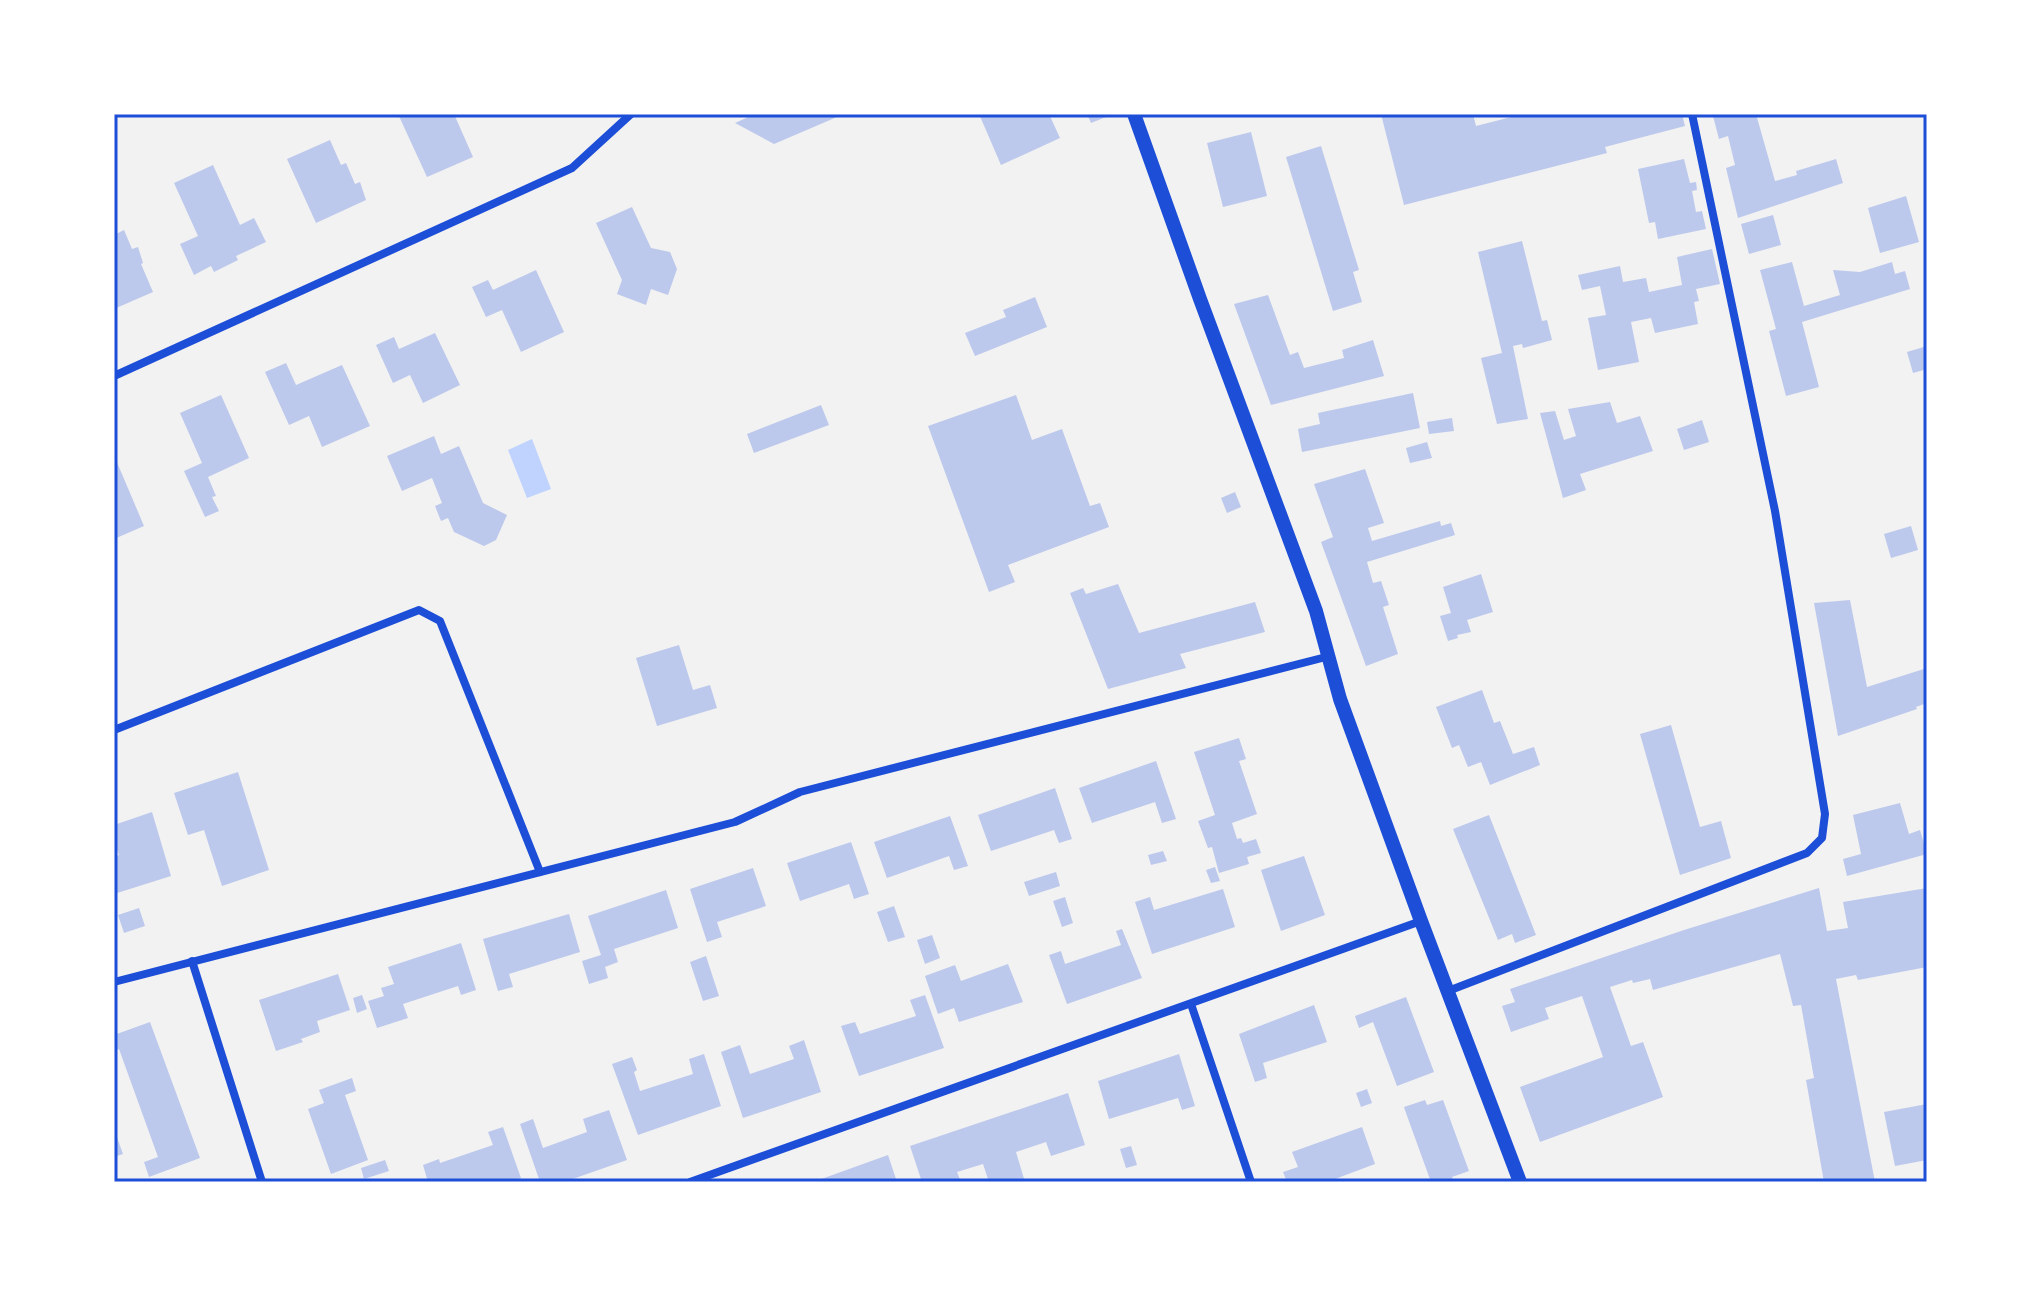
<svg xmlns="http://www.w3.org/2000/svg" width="2041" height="1296" viewBox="0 0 2041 1296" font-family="'Varela Round',sans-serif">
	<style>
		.water { fill: #bfd3fe }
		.building { fill: #bdc9ec }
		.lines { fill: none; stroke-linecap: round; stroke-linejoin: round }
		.minor { stroke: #1d4ed8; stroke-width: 8 }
		.tertiary { stroke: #1d4ed8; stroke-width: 14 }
		.neatline { fill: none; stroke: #1d4ed8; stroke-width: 3 }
	</style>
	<rect width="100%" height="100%" fill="#f2f2f2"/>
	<polygon class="water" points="532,439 551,489 527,498 508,450"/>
	<g class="building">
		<polygon points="398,114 454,114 473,157 427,177"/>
		<polygon points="755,114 844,114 774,144 735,123"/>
		<polygon points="979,114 1049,114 1060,138 1001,165"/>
		<polygon points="1087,114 1105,114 1106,117 1091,123"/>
		<polygon points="1381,114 1473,114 1476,126 1523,114 1682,114 1685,126 1605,147 1607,153 1404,205"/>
		<polygon points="1722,114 1756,114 1775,181 1797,175 1796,171 1836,159 1843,183 1738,218 1726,168 1735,165 1728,136 1719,139 1713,116"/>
		<polygon points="1251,132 1267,196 1223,207 1207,143"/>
		<polygon points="330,140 341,165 346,163 355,184 360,182 366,200 316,223 287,159"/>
		<polygon points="1321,146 1359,270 1353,272 1362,302 1333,311 1286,157"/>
		<polygon points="1684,159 1690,183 1696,182 1697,190 1692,191 1696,212 1702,211 1706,229 1658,239 1655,222 1649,223 1638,169"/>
		<polygon points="213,165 240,225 254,218 266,242 236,256 238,260 214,272 211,266 194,275 180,244 198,236 174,183"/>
		<polygon points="1906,196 1919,242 1880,253 1868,208"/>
		<polygon points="632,207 651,248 670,252 677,269 668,295 651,289 646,305 617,294 622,280 596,223"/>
		<polygon points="1773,215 1781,245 1749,254 1741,224"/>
		<polygon points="124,230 132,249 138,247 143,263 141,264 153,292 114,309 114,235"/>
		<polygon points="1522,241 1542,321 1547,320 1552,340 1523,348 1522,344 1513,346 1528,419 1497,424 1481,358 1502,353 1478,252"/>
		<polygon points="1712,249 1720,284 1696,289 1699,301 1694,302 1698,324 1655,333 1651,318 1631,322 1639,362 1598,370 1588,318 1606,315 1600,286 1582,290 1578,275 1620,266 1623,282 1646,278 1649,292 1682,285 1677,257"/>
		<polygon points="1792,262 1804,306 1840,295 1833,270 1860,272 1892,262 1895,274 1905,271 1910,289 1802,322 1819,387 1786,396 1769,331 1776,329 1760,270"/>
		<polygon points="536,270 564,332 521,352 502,310 486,317 472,287 488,280 493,290"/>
		<polygon points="1268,295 1290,355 1298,352 1304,368 1344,358 1342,350 1373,340 1384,376 1271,405 1234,304"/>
		<polygon points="1035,297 1047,327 975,356 965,333 1006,317 1003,310"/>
		<polygon points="435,333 460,385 423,403 410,375 393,383 376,345 394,337 399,349"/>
		<polygon points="1927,346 1927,369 1913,373 1907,352"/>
		<polygon points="286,363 296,385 342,365 370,426 322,447 309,416 289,425 265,372"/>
		<polygon points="1413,393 1420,428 1302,452 1298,429 1320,424 1318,413"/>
		<polygon points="221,395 249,458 208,477 216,496 212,497 219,511 205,517 184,471 202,463 180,413"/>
		<polygon points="1016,395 1032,440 1062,429 1090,506 1100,503 1109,527 1008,565 1015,582 989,592 928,426"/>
		<polygon points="1610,402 1617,423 1640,416 1653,451 1580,474 1586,490 1563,498 1540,413 1555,411 1564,440 1576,436 1568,409"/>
		<polygon points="821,405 829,425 754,453 747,434"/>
		<polygon points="1452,418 1454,431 1429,434 1427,422"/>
		<polygon points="1702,420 1709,442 1684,450 1677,429"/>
		<polygon points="434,436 441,454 459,446 483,503 507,515 496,540 484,546 454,532 448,518 441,521 435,506 442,503 432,478 402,491 387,456"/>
		<polygon points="1427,442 1432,458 1410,463 1406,448"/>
		<polygon points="116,460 144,526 114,539 114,461"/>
		<polygon points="1365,469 1384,523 1368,528 1372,541 1440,521 1441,526 1451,523 1455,535 1367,562 1373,583 1381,581 1389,605 1383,607 1398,654 1366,666 1321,542 1333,537 1314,484"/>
		<polygon points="1235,492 1241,507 1227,513 1221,498"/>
		<polygon points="1911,526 1918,550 1891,558 1884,534"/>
		<polygon points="1481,574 1493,612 1467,620 1471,632 1457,635 1458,638 1448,641 1440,616 1451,613 1443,587"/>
		<polygon points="1118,584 1139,633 1255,602 1265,632 1180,654 1186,668 1108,689 1070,593 1083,588 1086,594"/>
		<polygon points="1850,600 1867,687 1927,668 1927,703 1916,707 1917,709 1838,736 1814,603"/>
		<polygon points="679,645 693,690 710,685 717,708 657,726 636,658"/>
		<polygon points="1482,690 1494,723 1500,721 1513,754 1534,747 1540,765 1490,785 1481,762 1468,767 1459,745 1452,748 1436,707"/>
		<polygon points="1671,725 1700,827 1721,821 1731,858 1680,875 1640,734"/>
		<polygon points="1239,738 1246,759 1239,761 1257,814 1232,823 1237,839 1241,838 1243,843 1256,839 1261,853 1247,857 1249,864 1219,873 1212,847 1208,848 1198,821 1215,815 1194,752"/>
		<polygon points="1156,761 1176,819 1162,823 1155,802 1092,823 1079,788"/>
		<polygon points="238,772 269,870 222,886 204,830 188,835 174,793"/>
		<polygon points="1055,788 1072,839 1059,843 1054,830 991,851 978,815"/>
		<polygon points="1900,803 1909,834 1920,830 1927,854 1847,876 1843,859 1861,854 1853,815"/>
		<polygon points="152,812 171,876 114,894 114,857 119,855 114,840 114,825"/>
		<polygon points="1489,815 1536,935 1515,943 1512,934 1498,940 1453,829"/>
		<polygon points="950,816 968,866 954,870 949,856 887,878 874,842"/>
		<polygon points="851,842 869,894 854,899 849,884 800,901 787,863"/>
		<polygon points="1163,851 1167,861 1151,865 1148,855"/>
		<polygon points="1304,856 1325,915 1281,931 1261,870"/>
		<polygon points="1215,867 1220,881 1211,883 1206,870"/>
		<polygon points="753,868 766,906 717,922 722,937 707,942 690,889"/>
		<polygon points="1056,872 1060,886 1029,896 1024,882"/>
		<polygon points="1819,888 1827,931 1848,928 1843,902 1927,888 1927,967 1858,980 1856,975 1836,979 1875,1182 1824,1182 1806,1080 1814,1078 1801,1005 1793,1006 1780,954 1653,990 1650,979 1633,983 1632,980 1610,987 1631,1046 1643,1042 1663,1097 1540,1142 1520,1087 1603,1057 1582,996 1545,1008 1549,1019 1511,1032 1502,1006 1515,1002 1510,989 1684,930"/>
		<polygon points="1223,889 1235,927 1152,954 1135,902 1150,897 1154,910"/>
		<polygon points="666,890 678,928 614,949 618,962 605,967 608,978 589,984 582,961 601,955 588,916"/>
		<polygon points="1065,897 1073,923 1062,927 1053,901"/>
		<polygon points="894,906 905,937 888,942 877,912"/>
		<polygon points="139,908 145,926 124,933 118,915"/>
		<polygon points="569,914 580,952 509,974 513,987 498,991 483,939"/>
		<polygon points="1122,929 1142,978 1067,1004 1049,955 1061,951 1065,964 1121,945 1116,931"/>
		<polygon points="932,935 940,958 925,964 917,940"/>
		<polygon points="461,943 476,990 461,995 458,986 403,1004 408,1018 377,1028 368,1001 384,996 381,988 394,984 388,967"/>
		<polygon points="706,956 719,996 703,1001 690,962"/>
		<polygon points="1008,964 1023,1002 959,1022 954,1008 938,1014 925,976 955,965 961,981"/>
		<polygon points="338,974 350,1010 317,1021 320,1032 301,1039 303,1042 276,1051 259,1000"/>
		<polygon points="362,995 367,1009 357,1013 353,998"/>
		<polygon points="925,995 944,1048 859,1076 841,1026 855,1022 860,1034 916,1016 910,1000"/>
		<polygon points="1406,997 1434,1072 1397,1086 1373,1022 1359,1028 1355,1016"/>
		<polygon points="1314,1005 1327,1042 1263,1063 1267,1078 1255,1082 1239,1034"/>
		<polygon points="150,1022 200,1158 149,1177 144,1162 158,1157 119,1049 114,1051 114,1035"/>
		<polygon points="804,1040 821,1092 743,1118 721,1052 740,1045 750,1074 794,1059 789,1046"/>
		<polygon points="704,1054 721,1106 638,1135 612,1064 632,1057 637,1070 634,1072 640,1091 693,1074 689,1059"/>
		<polygon points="1179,1054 1195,1106 1182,1110 1178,1098 1109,1119 1098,1081"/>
		<polygon points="352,1078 356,1091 345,1095 368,1160 331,1174 308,1109 324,1103 319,1090"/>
		<polygon points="1367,1089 1372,1103 1361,1107 1356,1093"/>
		<polygon points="1068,1093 1085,1145 1051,1156 1046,1142 1016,1152 1025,1182 989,1182 983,1164 957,1172 961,1182 922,1182 910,1146"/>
		<polygon points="1425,1100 1427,1105 1443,1100 1469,1171 1452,1177 1454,1182 1431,1182 1406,1113 1404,1107"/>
		<polygon points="1927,1104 1927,1160 1895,1166 1884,1112"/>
		<polygon points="609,1110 627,1160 564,1182 540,1182 520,1124 533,1119 543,1148 587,1132 583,1119"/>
		<polygon points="503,1127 521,1178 510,1182 428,1182 423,1165 439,1159 440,1163 493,1145 488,1132"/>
		<polygon points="1362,1127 1375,1164 1327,1182 1287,1182 1283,1172 1298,1167 1292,1152"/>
		<polygon points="114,1129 123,1154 114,1157"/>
		<polygon points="1131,1146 1137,1165 1126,1168 1120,1149"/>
		<polygon points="888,1155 897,1182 813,1182"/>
		<polygon points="385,1160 389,1171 364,1179 361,1168"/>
	</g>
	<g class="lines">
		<g class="minor">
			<polyline points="114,376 572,168 631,114"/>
			<polyline points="114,730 419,610 440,621 540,872"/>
			<polyline points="192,961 262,1182"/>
			<polyline points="114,982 735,822 800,792 1326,657"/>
			<polyline points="1448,991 1807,853 1822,838 1825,814 1775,511 1692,114"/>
			<polyline points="1191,1004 1251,1182"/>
			<polyline points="690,1182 1421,921"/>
		</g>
		<polyline class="tertiary" points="1134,114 1200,299 1316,611 1340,699 1421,921 1520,1182"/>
	</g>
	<rect width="2041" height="1296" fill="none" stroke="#ffffff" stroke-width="232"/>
	<rect x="116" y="116" width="1809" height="1064" class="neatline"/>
</svg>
